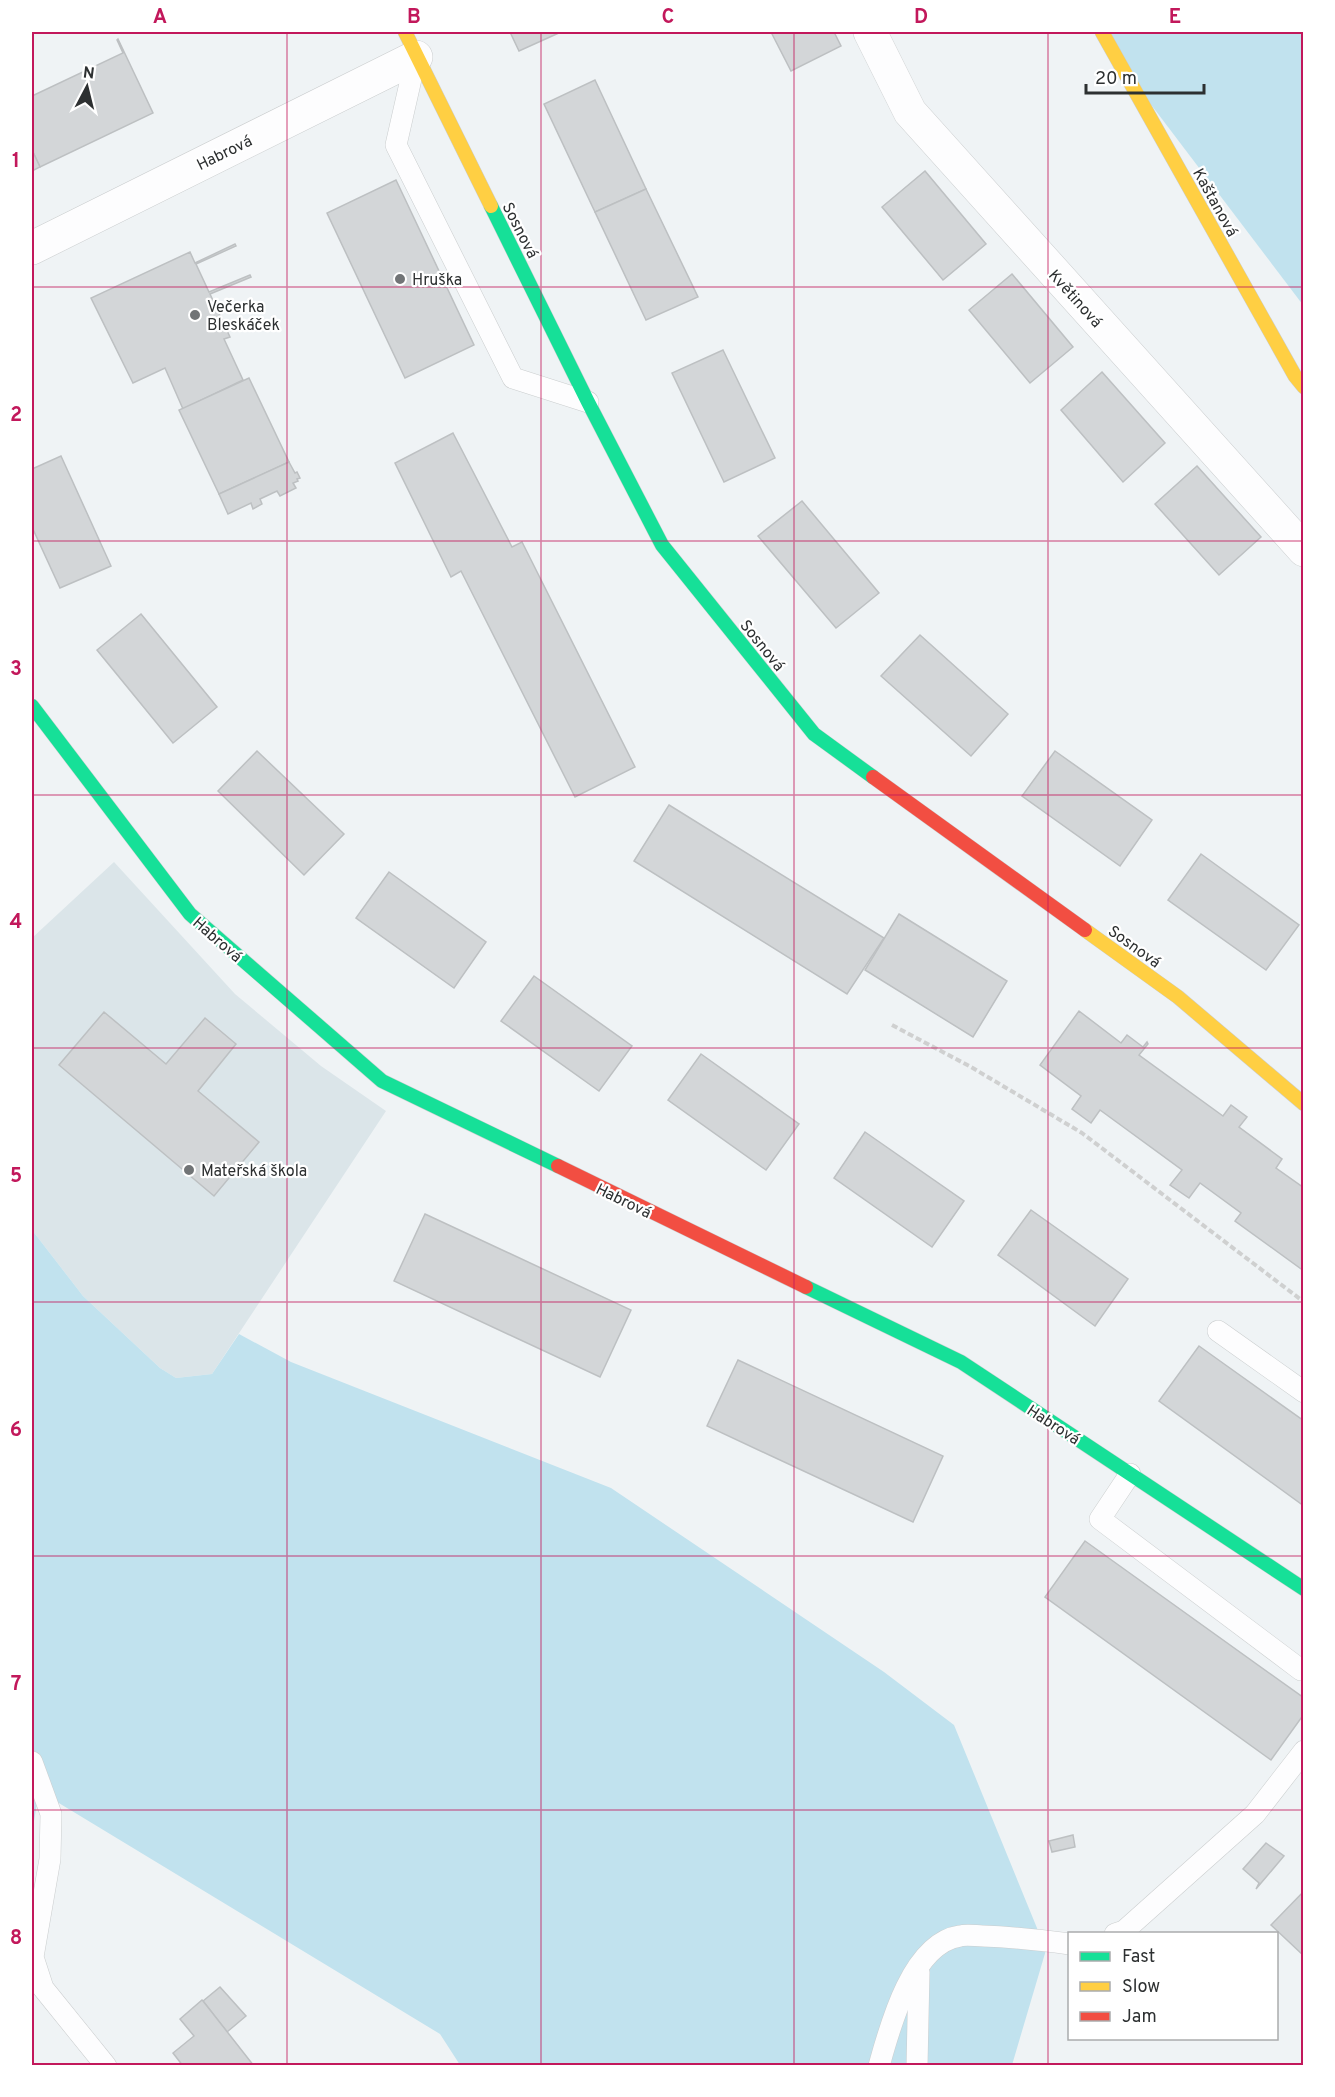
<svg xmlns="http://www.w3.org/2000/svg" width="1335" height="2097" viewBox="0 0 1335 2097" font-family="Overpass,sans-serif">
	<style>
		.built { fill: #dbe5e9 }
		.green { fill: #c1e2ee }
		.building { fill: #d3d6d8; stroke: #bdc0c2; stroke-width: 1.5 }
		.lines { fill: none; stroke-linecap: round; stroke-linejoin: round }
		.lane-casing { stroke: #cbcecf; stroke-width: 22 }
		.street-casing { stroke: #cbcecf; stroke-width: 34 }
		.fast-casing { stroke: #cbcecf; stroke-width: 15 }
		.slow-casing { stroke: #cbcecf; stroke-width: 15 }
		.jam-casing { stroke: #cbcecf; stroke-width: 15 }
		.path { stroke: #cfd0d0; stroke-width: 4; stroke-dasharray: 6 3; stroke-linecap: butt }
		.lane { stroke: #fdfdfe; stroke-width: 21 }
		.street { stroke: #fdfdfe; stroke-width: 33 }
		.fast { stroke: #16e098; stroke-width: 14 }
		.slow { stroke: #ffcf43; stroke-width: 14 }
		.jam { stroke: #f24e42; stroke-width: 14 }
		.grid { fill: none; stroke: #c2185b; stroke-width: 1.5; stroke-opacity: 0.55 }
		.poi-dot { fill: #717476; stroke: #fff; stroke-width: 2 }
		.labels { text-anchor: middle; stroke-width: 4.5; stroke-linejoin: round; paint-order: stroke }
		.street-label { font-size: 16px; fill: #2d3031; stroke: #fff }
		.poi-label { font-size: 16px; fill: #2d3031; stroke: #fff; text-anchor: start }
		.neatline { fill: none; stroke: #c2185b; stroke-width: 2 }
		.grid-label { font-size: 20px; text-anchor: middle; font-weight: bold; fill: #c2185b }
	</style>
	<rect width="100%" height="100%" fill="#eff3f5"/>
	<polygon class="built" points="114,862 235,994 321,1066 386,1111 212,1374 176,1378 160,1368 83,1296 32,1230 32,938"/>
	<g class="green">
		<polygon points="1096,32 1303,32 1303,305"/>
		<polygon points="32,1230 83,1296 160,1368 176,1378 212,1374 239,1334 291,1362 611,1488 884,1672 954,1725 1046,1950 1012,2065 460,2065 440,2034 39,1791 32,1833"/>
	</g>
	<g class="building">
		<polygon points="510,32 561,32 519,51"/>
		<polygon points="771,32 834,32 841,46 791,71"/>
		<polygon points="118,39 153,113 40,167 32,150 32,96 123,53 117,40"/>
		<polygon points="595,80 646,189 595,212 544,104"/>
		<polygon points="32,150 40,167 32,171"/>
		<polygon points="925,171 986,244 943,280 882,207"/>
		<polygon points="396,180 474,345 405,378 327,213"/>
		<polygon points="646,189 698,297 646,320 595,212"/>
		<polygon points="235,244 236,246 196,264 209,292 250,275 251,277 210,294 230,337 224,339 243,380 183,409 165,368 133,383 91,298 190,252 195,263"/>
		<polygon points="1012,274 1073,347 1030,383 969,310"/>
		<polygon points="723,350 775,458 724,482 672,373"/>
		<polygon points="1102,372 1165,443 1123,482 1061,410"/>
		<polygon points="249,378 289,462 219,494 179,410"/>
		<polygon points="453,433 512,547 522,542 635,767 575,797 461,571 451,577 395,463"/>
		<polygon points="61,456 111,566 60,588 32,527 32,469"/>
		<polygon points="289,462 295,473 297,472 300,478 297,479 298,481 293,483 296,488 280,496 277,491 260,499 262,504 253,509 251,503 228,514 219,494"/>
		<polygon points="1197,466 1261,537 1219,575 1155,504"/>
		<polygon points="802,501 879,593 836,628 758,536"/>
		<polygon points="141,614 217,707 173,743 97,650"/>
		<polygon points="920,635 1008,714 971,756 881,676"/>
		<polygon points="257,751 344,834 304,875 218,791"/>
		<polygon points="1055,751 1152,820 1120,866 1022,796"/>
		<polygon points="669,805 884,938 847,994 634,861"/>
		<polygon points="1201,854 1299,925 1266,970 1168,900"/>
		<polygon points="389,872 486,942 454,988 356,918"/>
		<polygon points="899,914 1007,981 973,1037 865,970"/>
		<polygon points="534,976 632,1046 599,1091 501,1021"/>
		<polygon points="1079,1011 1121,1043 1127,1035 1143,1047 1147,1042 1148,1044 1139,1055 1223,1116 1231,1105 1247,1117 1239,1127 1282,1159 1276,1168 1304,1188 1304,1271 1235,1221 1241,1213 1200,1183 1189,1198 1170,1185 1182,1170 1100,1110 1091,1123 1072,1109 1081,1096 1040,1065"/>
		<polygon points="104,1012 166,1064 205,1018 236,1044 198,1091 259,1142 214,1196 59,1065"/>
		<polygon points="701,1054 799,1124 766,1170 668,1100"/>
		<polygon points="865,1132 964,1201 932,1247 834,1178"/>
		<polygon points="1031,1210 1128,1279 1095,1326 998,1255"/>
		<polygon points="425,1214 631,1310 600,1377 394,1281"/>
		<polygon points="1199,1346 1304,1421 1304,1506 1159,1401"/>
		<polygon points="738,1360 943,1456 913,1522 707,1426"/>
		<polygon points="1085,1541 1304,1698 1304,1714 1271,1760 1045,1597"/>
		<polygon points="1073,1835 1075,1847 1052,1852 1049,1841"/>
		<polygon points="1266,1843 1284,1856 1256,1889 1259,1883 1243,1869"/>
		<polygon points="1304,1891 1304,1956 1271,1925"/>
		<polygon points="220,1987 246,2016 227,2032 203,2001"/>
		<polygon points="202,2000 203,2001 254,2066 183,2066 173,2053 194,2036 180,2019"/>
	</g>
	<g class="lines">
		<g class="lane-casing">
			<g id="lane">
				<polyline points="416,57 396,145 513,378 588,402"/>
				<polyline points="1218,1331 1304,1392"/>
				<polyline points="1130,1474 1100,1519 1301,1670"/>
				<polyline points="32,1762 51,1814 50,1859 33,1957 43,1988 106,2066"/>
				<polyline points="1115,1934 1124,1931 1255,1814 1304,1751"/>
				<path d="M879,2066c11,-40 33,-123 81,-130 7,-2 16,0 23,0 29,1 57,4 87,8"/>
				<polyline points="917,2066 919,1972"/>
			</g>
		</g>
		<g class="street-casing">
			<g id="street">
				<polyline points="870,32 910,112 1304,550"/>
				<polyline points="32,248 416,57"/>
			</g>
		</g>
		<g class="fast-casing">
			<g id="fast">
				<polyline points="491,206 588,402 662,545 814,734 873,777"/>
				<polyline points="32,706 190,914 382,1081 558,1166"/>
				<polyline points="806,1287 961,1362 1304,1589"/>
			</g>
		</g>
		<g class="slow-casing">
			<g id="slow">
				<polyline points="405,32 491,206"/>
				<polyline points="1102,32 1295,376 1304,387"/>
				<polyline points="1085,930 1178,997 1304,1104"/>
			</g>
		</g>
		<g class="jam-casing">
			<g id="jam">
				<polyline points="873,777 1085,930"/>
				<polyline points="558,1166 806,1287"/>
			</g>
		</g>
		<polyline class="path" points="892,1025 971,1067 1082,1133 1304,1302"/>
		<use href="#lane" class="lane"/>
		<use href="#street" class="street"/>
		<use href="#fast" class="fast"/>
		<use href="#slow" class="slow"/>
		<use href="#jam" class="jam"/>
	</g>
	<path class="grid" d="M287,32v2034M541,32v2034M794,32v2034M1048,32v2034M32,287h1272M32,541h1272M32,795h1272M32,1048h1272M32,1302h1272M32,1556h1272M32,1810h1272"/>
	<g class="poi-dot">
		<circle cx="400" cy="279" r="6"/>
		<circle cx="195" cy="315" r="6"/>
		<circle cx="189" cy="1170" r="6"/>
	</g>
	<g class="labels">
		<g class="street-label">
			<text transform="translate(224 152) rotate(-26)" y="6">Habrová</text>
			<text transform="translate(1216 202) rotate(61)" y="6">Kaštanová</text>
			<text transform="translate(521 230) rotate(63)" y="6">Sosnová</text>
			<text transform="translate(1076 298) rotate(48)" y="6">Květinová</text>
			<text transform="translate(763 645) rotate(51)" y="6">Sosnová</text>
			<text transform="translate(218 939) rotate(41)" y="6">Habrová</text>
			<text transform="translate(1135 946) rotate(36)" y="6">Sosnová</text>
			<text transform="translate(624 1200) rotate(26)" y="6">Habrová</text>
			<text transform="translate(1054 1424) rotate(33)" y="6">Habrová</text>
		</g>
		<g class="poi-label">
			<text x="412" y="285">Hruška</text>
			<text x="207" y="312">Večerka<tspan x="207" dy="18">Bleskáček</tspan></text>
			<text x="201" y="1176">Mateřská škola</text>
		</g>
	</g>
	<rect width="1335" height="2097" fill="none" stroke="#ffffff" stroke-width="66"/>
	<rect x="1068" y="1932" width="210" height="108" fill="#ffffff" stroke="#abacad" stroke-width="1.5"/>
	<rect x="1080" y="1952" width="30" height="9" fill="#16e098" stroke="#abacad" stroke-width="1.5"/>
	<text x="1122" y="1962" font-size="18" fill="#2d3031">Fast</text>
	<rect x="1080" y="1982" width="30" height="9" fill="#ffcf43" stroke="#abacad" stroke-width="1.5"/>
	<text x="1122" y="1992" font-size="18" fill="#2d3031">Slow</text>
	<rect x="1080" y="2012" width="30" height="9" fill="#f24e42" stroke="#abacad" stroke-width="1.5"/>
	<text x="1122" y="2022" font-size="18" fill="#2d3031">Jam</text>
	<g transform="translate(87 87) rotate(7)" stroke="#ffffff" stroke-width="4.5" paint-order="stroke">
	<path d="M0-4.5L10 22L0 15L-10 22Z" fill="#2d3031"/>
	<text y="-9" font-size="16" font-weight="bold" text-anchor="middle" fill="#2d3031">N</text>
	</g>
	<path d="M1086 84v9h118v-9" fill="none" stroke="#2d3031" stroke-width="3"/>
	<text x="1095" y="84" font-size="18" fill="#2d3031" stroke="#ffffff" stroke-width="4.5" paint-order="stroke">20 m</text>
	<rect x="33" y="33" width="1269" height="2031" class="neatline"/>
	<g class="grid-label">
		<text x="160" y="23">A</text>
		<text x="414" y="23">B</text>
		<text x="668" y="23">C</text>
		<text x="921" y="23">D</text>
		<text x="1175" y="23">E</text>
		<text x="16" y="167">1</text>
		<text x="16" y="421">2</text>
		<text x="16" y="675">3</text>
		<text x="16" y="928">4</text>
		<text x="16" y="1182">5</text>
		<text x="16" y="1436">6</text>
		<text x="16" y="1690">7</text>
		<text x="16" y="1944">8</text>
	</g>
</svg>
